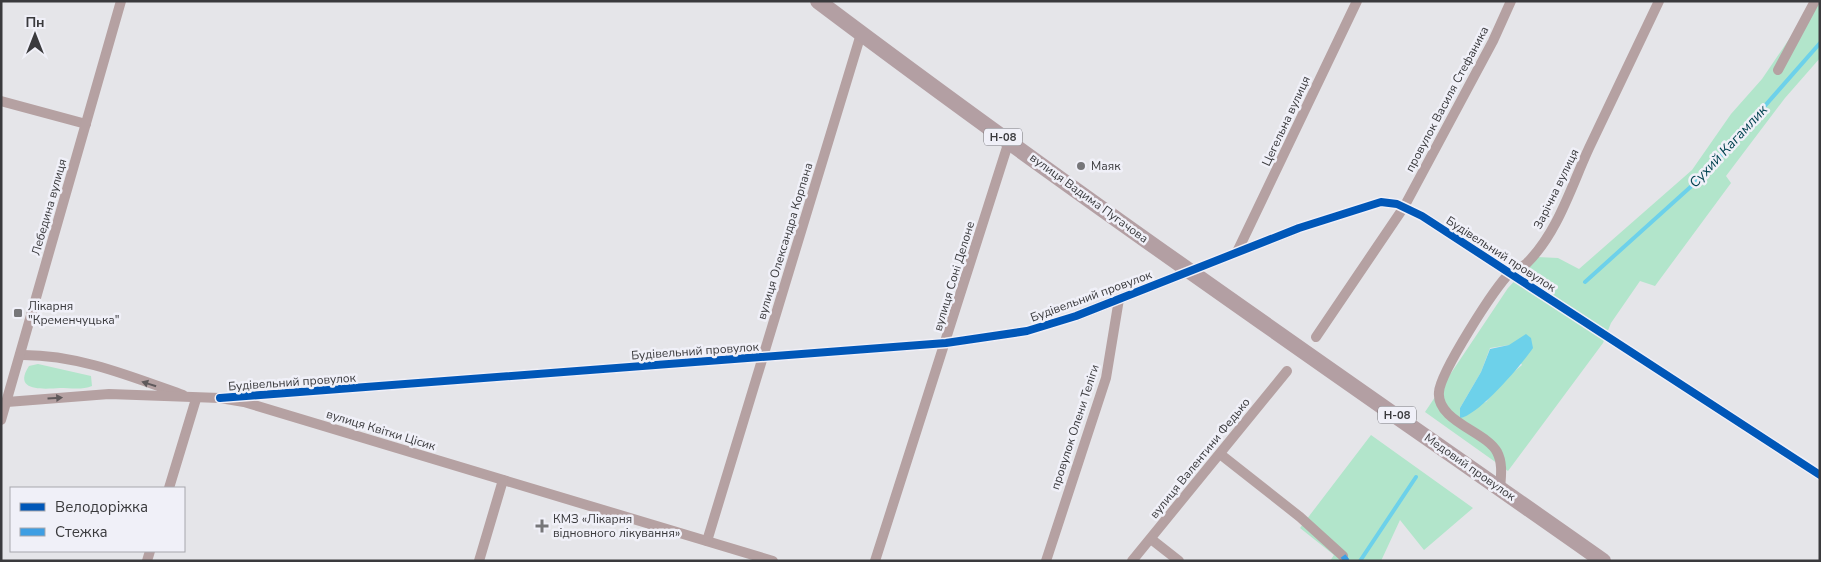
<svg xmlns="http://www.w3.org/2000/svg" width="1821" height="562" viewBox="0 0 1821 562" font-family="'Nunito Sans',sans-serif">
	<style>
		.green { fill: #b2e5cb; fill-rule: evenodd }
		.water { fill: #6dd1ea }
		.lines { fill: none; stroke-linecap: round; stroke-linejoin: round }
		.stream { stroke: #6dd1ea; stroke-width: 4 }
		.minor { stroke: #b5a1a2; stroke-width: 10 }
		.primary { stroke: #b39fa3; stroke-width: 16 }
		.quiet { stroke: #3e9ee3; stroke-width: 6; stroke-dasharray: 12 6; stroke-linecap: butt }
		.cycleway-casing { stroke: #f0f0f8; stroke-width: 11 }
		.cycleway { stroke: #0057b8; stroke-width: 8 }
		.oneway { fill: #5f595b }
		.poi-dot { fill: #767679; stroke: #f0f0f8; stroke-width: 2 }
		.labels { text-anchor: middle; stroke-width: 5; stroke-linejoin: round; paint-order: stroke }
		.shield { fill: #f0f0f8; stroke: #717175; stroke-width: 1 }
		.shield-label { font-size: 11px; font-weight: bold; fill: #3a3a3d }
		.street-label { font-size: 12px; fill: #3a3a3d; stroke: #f0f0f8 }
		.poi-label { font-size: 12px; fill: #3a3a3d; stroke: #f0f0f8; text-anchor: start }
		.water-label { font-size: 14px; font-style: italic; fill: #034351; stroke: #f0f0f8 }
	</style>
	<rect width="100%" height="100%" fill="#e5e5e9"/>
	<g class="green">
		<path d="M1815,1h5v57l-35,40 -59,78 5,7 -76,103 -15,-5 -29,42 -8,20 -95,128 -83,-59 83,-124 29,-31 21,1 21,11 113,-99 39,-56 31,-35zM1509,345l13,20 -16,13 -20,24 -26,6 21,-36 9,-24z"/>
		<path d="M38,364l53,12 1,10c-9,4 -22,2 -32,2 -16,1 -48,4 -31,-22z"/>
		<polygon points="1371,435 1473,508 1424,550 1400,520 1381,561 1330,561 1334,555 1300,528"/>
	</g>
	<path class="water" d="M1526,334l5,4 2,10c-11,16 -54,67 -73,70v-10l21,-36 9,-23 19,-4z"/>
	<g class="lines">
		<g class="stream">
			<polyline points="1585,282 1706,173 1820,43"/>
			<polyline points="1360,561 1416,477"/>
		</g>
		<g class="minor">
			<polyline points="1778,70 1815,1"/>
			<polyline points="1,101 86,124"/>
			<polyline points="1237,252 1357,1"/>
			<polyline points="1316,337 1404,207 1493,41 1511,1"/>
			<path d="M20,355c56,-1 110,21 163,40"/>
			<polyline points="220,398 946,343 1027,331 1076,316 1299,228 1381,202 1397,204 1422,216 1820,475"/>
			<polyline points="7,402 109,394 220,398 244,402 773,561"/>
			<polyline points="1,420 121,1"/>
			<polyline points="1220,454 1300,517 1343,556"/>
			<polyline points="169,488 196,399"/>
			<path d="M1500,489c1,-13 3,-26 -3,-37 -10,-20 -61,-31 -58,-60 1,-19 57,-107 71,-119 5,-4 12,-5 17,-10 31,-31 44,-76 62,-115 23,-49 47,-98 70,-147"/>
			<polyline points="1151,539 1179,561"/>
			<polyline points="707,541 861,34"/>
			<polyline points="147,561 150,551"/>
			<polyline points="479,561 503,480"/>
			<polyline points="875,561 1009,141"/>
			<polyline points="1046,561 1106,378 1119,299"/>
			<polyline points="1132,561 1287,371"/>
		</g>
		<path class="primary" d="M818,1c256,193 522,375 785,560"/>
		<polyline class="quiet" points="1343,556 1347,561"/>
		<g class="cycleway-casing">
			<polyline id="cycleway" points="220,398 946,343 1027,331 1076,316 1299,228 1381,202 1397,204 1422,216 1820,475"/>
		</g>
		<use href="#cycleway" class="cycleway"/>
	</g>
	<defs><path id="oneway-solid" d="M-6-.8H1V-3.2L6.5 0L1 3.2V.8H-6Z" transform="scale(1.25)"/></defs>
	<g class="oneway">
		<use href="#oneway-solid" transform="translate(149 384) rotate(-162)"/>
		<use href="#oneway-solid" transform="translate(55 398) rotate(-4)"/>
	</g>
	<g class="poi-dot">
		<circle cx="1081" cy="166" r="5"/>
		<rect x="13" y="308" width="10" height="10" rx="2.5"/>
		<path d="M539.5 518.5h5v5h5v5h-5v5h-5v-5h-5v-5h5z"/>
	</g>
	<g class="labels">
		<g class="shield">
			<rect x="984" y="128.5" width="38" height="17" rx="4"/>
			<rect x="1378" y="406.5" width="38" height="17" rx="4"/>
		</g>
		<g class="shield-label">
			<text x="1003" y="141">Н-08</text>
			<text x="1397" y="419">Н-08</text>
		</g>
		<g class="street-label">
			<text transform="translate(1447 99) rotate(-62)" y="4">провулок Василя Стефаника</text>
			<text transform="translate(1286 121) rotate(-65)" y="4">Цегельна вулиця</text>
			<text transform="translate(1556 189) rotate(-64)" y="4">Зарічна вулиця</text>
			<text transform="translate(1089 198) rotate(36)" y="4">вулиця Вадима Пугачова</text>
			<text transform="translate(49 207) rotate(-74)" y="4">Лебедина вулиця</text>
			<text transform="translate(785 241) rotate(-73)" y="4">вулиця Олександра Корпана</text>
			<text transform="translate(1501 254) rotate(33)" y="4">Будівельний провулок</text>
			<text transform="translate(954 276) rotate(-73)" y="4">вулиця Соні Делоне</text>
			<text transform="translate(1091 296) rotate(-20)" y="4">Будівельний провулок</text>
			<text transform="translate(695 351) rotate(-4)" y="4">Будівельний провулок</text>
			<text transform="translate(292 382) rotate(-4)" y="4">Будівельний провулок</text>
			<text transform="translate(1075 427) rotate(-72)" y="4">провулок Олени Теліги</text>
			<text transform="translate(381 430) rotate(17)" y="4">вулиця Квітки Цісик</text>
			<text transform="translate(1200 458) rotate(-51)" y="4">вулиця Валентини Федько</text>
			<text transform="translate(1470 467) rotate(35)" y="4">Медовий провулок</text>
		</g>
		<g class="poi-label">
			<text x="1091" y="170">Маяк</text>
			<text x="28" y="310">Лікарня<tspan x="28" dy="14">"Кременчуцька"</tspan></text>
			<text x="553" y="523">КМЗ «Лікарня<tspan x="553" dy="14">відновного лікування»</tspan></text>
		</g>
		<g class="water-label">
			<text transform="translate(1728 146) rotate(-47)" y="5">Сухий Кагамлик</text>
		</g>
	</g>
	<rect width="1821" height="562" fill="none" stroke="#3a3a3d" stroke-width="5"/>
	<rect x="10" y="487" width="175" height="65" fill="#f0f0f8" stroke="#a7a7ad"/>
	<rect x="20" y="503" width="25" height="8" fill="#0057b8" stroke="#a7a7ad"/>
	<text x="55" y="512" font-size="15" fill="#3a3a3d">Велодоріжка</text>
	<rect x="20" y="528" width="25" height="8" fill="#3e9ee3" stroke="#a7a7ad"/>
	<text x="55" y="537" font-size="15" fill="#3a3a3d">Стежка</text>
	<g transform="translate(35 35)" stroke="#f0f0f8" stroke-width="4" paint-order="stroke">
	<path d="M0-4L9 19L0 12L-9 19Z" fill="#3a3a3d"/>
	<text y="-8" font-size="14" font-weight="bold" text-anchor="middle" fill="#3a3a3d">Пн</text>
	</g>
</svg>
